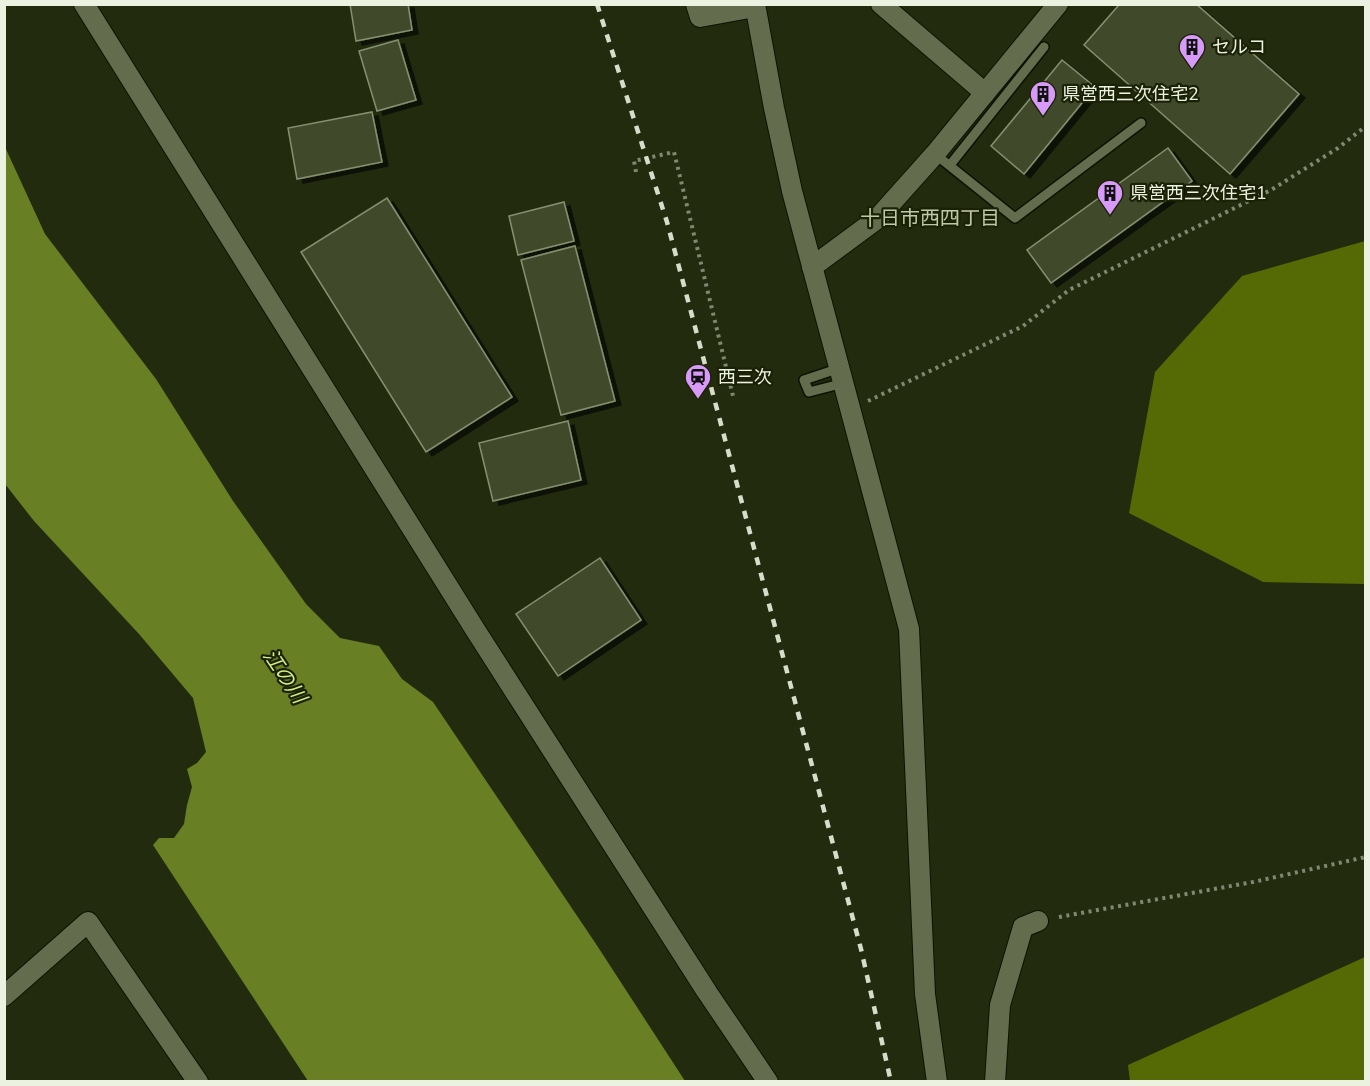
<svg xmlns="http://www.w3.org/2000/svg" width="1370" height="1086" viewBox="0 0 1370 1086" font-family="'Nunito Sans','Noto Sans JP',sans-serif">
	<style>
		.forest { fill: #556a04 }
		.water { fill: #697f24 }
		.building { fill: #41492c; stroke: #869070; stroke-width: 1.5; filter: url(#shadow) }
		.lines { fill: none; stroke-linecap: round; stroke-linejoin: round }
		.service-casing { stroke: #0d1300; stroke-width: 12 }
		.minor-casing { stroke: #0d1300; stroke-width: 22 }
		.path { stroke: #818871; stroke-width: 4; stroke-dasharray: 3 4.5; stroke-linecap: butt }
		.service { stroke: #636d4e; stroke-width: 9 }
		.minor { stroke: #636d4e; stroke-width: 20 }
		.rail { stroke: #d7ddca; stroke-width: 4.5; stroke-dasharray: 8 8; stroke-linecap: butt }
		.labels { text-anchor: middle; stroke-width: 4.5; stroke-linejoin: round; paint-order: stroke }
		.poi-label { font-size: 18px; fill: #ecf2e0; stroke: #1a2105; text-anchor: start }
		.neighbourhood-label { font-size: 20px; fill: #bdc8a6; stroke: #1a2105 }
		.water-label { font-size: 20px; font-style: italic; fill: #d1f27d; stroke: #1a2105 }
	</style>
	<defs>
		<filter id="shadow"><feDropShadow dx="6" dy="4" stdDeviation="0" flood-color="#0009"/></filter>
	</defs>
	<rect width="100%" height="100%" fill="#232b0f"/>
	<g class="forest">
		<polygon points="1365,241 1365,584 1263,582 1129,513 1155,372 1242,276"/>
		<polygon points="1365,957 1365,1081 1130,1081 1128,1065"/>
	</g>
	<polygon class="water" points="5,147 45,234 156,379 233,501 306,604 340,638 379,646 402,679 433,702 596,944 685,1081 308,1081 153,845 159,838 174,838 184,824 187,805 192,787 187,769 197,763 206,752 193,698 139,634 34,521 5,484"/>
	<g class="building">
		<polygon points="350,4 408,4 412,30 356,41"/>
		<polygon points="1116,4 1196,4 1299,94 1230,174 1084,45 1118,6"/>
		<polygon points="398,40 416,100 377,111 359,51"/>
		<polygon points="1062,60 1095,87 1024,174 991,146"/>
		<polygon points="372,112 382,162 297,179 288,128"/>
		<polygon points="1168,148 1192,181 1051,283 1027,250"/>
		<polygon points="387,198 512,397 426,452 301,252"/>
		<polygon points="564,202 574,241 518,255 509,216"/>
		<polygon points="575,246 615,401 561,415 521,260"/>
		<polygon points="568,421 581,480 493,501 479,443"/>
		<polygon points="600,558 641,620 558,676 516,614"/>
	</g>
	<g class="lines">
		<g class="service-casing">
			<g id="service">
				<polyline points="935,154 1015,218 1141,123"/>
				<polyline points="950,165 1044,47"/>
				<polyline points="840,368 804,380 809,392 844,383"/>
			</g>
		</g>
		<g class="minor-casing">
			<g id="minor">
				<polyline points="84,4 476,631 707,992 768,1082"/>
				<polyline points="696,4 700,17 755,7"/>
				<polyline points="755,4 774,108 792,191 909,629 925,994 937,1082"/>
				<polyline points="881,4 985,93"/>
				<polyline points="812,267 877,219 935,154 1058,4"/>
				<polyline points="4,996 88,922 198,1082"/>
				<polyline points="995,1082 1000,1005 1023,927 1038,921"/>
			</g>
		</g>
		<g class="path">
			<polyline points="636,172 634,161 674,152 734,400"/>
			<polyline points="868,401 1023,326 1069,290 1271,190 1338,148 1366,126"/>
			<polyline points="1059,917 1253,882 1366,857"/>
		</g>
		<use href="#service" class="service"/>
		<use href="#minor" class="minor"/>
		<polyline class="rail" points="597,4 667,222 861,949 891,1082"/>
	</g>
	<defs>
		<g id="building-pin" transform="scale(1.35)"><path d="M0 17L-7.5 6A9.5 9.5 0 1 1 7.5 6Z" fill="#d89af8" stroke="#1a2105"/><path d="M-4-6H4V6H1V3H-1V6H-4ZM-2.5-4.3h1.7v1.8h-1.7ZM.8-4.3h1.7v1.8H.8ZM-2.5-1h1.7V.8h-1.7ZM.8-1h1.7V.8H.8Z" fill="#111"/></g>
		<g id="station-pin" transform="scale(1.35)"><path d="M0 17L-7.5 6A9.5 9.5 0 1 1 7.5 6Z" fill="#d89af8" stroke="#1a2105"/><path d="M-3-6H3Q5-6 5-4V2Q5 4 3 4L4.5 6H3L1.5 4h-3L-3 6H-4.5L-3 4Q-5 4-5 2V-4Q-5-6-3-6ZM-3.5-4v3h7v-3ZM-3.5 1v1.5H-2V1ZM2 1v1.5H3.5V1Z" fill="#111"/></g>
	</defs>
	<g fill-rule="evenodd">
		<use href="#building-pin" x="1192" y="47"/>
		<use href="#building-pin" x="1043" y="94"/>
		<use href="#building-pin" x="1110" y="193"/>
		<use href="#station-pin" x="698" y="377"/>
	</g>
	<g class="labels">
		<g class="poi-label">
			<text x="1212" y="53">セルコ</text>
			<text x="1062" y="100">県営西三次住宅2</text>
			<text x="1130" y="199">県営西三次住宅1</text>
			<text x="718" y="383">西三次</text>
		</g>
		<g class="neighbourhood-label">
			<text x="930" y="225">十日市西四丁目</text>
		</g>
		<g class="water-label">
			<text transform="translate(285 676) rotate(56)" y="7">江の川</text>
		</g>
	</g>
	<rect width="1370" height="1086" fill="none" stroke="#ecf2e0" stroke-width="12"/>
</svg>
